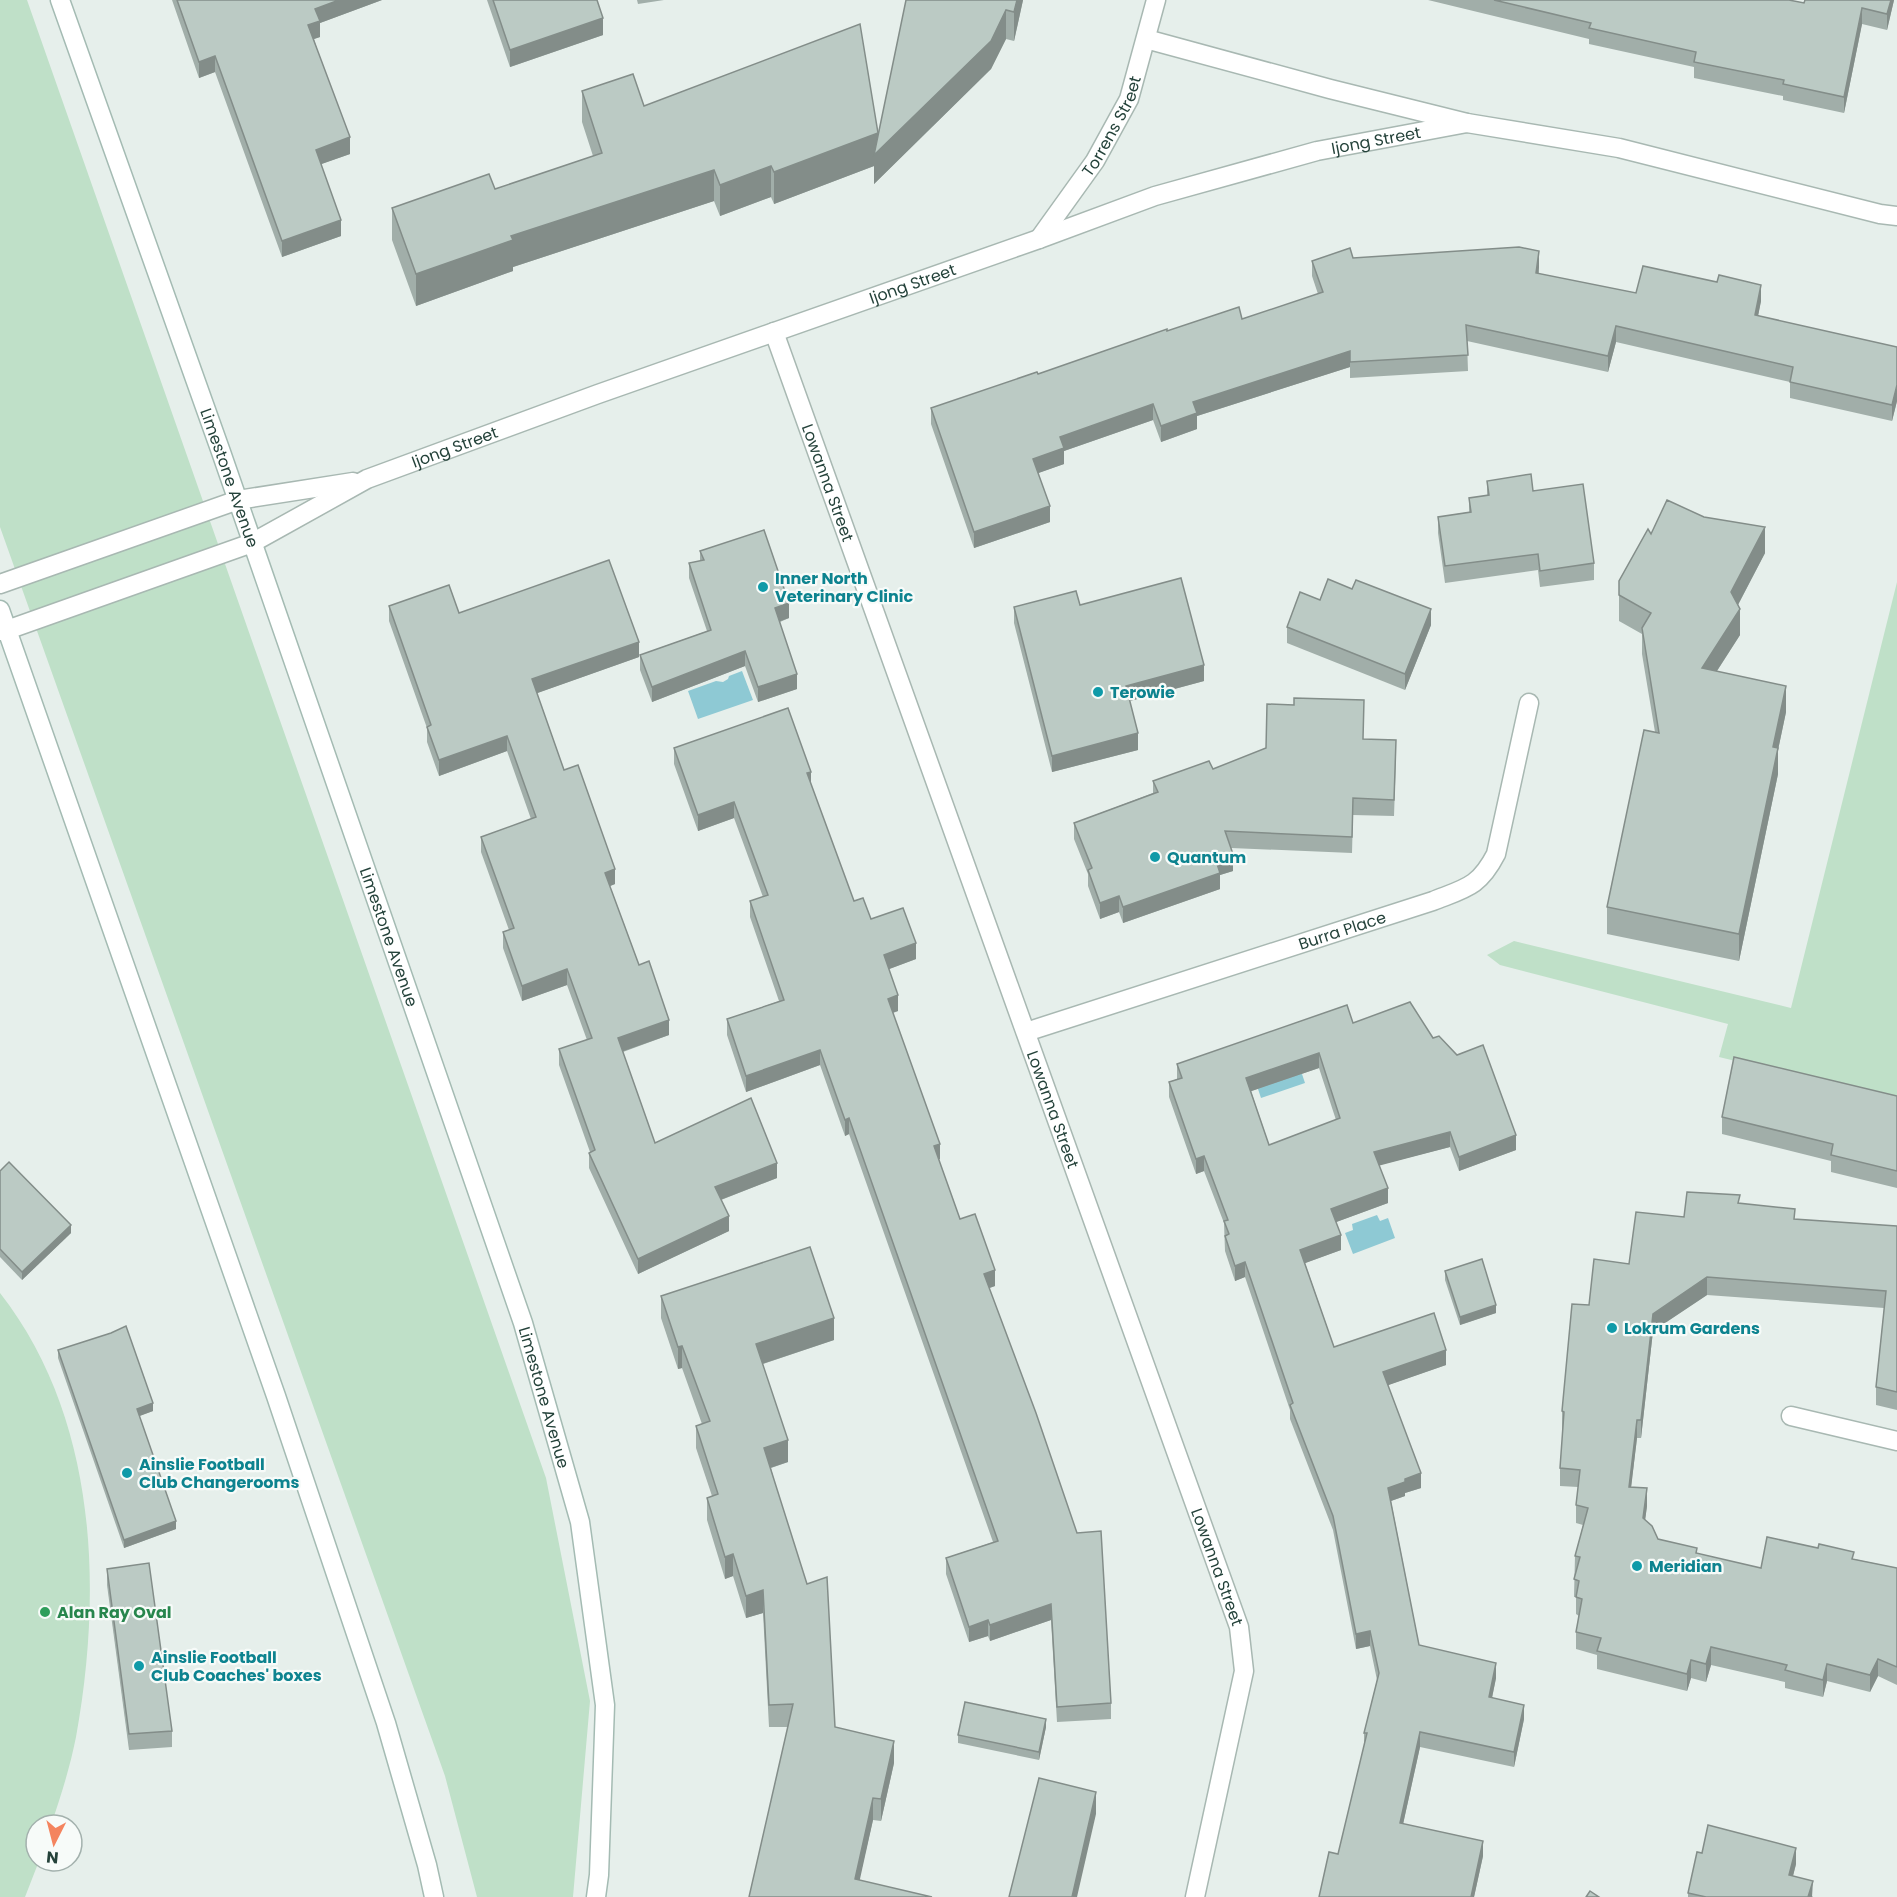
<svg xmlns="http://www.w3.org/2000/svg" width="1897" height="1897" viewBox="0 0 1897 1897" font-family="Poppins,sans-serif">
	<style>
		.green { fill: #bfe0c8 }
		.water { fill: #8ec9d4 }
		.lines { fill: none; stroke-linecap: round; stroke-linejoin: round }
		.minor-casing { stroke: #a8b8b2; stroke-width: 21 }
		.secondary-casing { stroke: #a4bbb3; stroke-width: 21 }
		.minor { stroke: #fff; stroke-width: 18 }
		.secondary { stroke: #fff; stroke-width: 18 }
		.wall { fill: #a1aea9; fill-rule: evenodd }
		.shaded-wall { fill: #838d89 }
		.building { fill: #bbcac4; stroke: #838d89; stroke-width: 1.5; fill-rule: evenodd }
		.culture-dot { fill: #0f9aa8; stroke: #f7fbf9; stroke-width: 2 }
		.leisure-dot { fill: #2e9e5b; stroke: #f7fbf9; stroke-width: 2 }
		.labels { text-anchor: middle; stroke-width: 4.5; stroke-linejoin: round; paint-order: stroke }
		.street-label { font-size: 16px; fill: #24423a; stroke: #f7fbf9 }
		.culture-label { font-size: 16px; font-weight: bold; fill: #0d838f; stroke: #f7fbf9; text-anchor: start }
		.leisure-label { font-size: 16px; font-weight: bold; fill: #27864d; stroke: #f7fbf9; text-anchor: start }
	</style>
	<rect width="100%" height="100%" fill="#e6efeb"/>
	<g class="green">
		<polygon points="0,0 27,0 546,1478 590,1701 573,1897 477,1897 445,1776 0,527"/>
		<polygon points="1897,582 1897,1100 1719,1057 1728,1024 1500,965 1487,955 1514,941 1791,1008"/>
		<path d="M0,1293c97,124 103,295 76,444 -6,30 -15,59 -25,88h-15v36h3l-14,36h-25z"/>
	</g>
	<g class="water">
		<polygon points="742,671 753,700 698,719 688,691 716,681 723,682 728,679 729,676"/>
		<polygon points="1295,1053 1305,1083 1261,1098 1251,1068"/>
		<polygon points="1377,1215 1380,1221 1388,1218 1395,1238 1353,1254 1345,1233 1353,1230 1352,1224"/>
	</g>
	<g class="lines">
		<g class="minor-casing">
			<g id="minor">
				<polyline points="1146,39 1330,89 1467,123 1619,148 1880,214 1897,216"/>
				<path id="s1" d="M1039,239l56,-78 34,-62 27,-99"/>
				<path id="s2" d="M774,332l465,1295 5,44 -49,226"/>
				<polyline points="0,584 238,500 353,482"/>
				<path id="s3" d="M0,631l7,-1 245,-87 115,-64 231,-85 441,-155 116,-43 162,-45 150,-28"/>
				<path id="s4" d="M1026,1032l407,-131c33,-13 46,-14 63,-47l33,-151"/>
				<polyline points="1791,1416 1897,1441"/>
			</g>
		</g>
		<g class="secondary-casing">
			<g id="secondary">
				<path id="s5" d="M60,0l161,452 302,871 57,199 25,183 -6,170 -3,22"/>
				<polyline points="0,610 276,1396 386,1723 427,1865 434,1897"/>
			</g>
		</g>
		<use href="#minor" class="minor"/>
		<use href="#secondary" class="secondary"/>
	</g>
	<g class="wall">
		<polygon points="172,0 382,0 320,23 320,37 314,39 350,154 321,164 341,236 282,257 215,72 199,78"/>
		<polygon points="487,0 597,0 603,35 510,67"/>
		<polygon points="637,0 664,0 638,4"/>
		<polygon points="906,0 1023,0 1014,41 1006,39 991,69 874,184 874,166 774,204 771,197 720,216 714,201 513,267 513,271 416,306 392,240 392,208 495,189 593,156 582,122 582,91 644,106 878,137"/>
		<polygon points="1428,0 1789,0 1804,3 1805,0 1894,0 1887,30 1862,24 1844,113 1783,100 1783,96 1694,78 1694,67 1589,44 1589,39"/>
		<polygon points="1353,258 1539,267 1539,274 1636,293 1761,301 1758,316 1897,347 1897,401 1892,421 1790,398 1790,382 1616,342 1608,372 1467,341 1468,371 1350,378 1350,367 1197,416 1197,429 1161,442 1153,420 1064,451 1064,464 1038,473 1050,522 974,548 931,424 931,408 1038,374 1167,331 1242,319 1318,294 1312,276 1312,261"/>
		<polygon points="1487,481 1533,491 1594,563 1594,580 1540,587 1538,570 1445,583 1438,533 1438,517 1469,512 1469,498 1487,496"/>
		<polygon points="1651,534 1765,553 1738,605 1740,635 1717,671 1786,712 1778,750 1778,774 1739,961 1607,934 1607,907 1655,732 1642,654 1642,634 1619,621 1619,581"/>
		<polygon points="700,551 789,618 780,622 797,689 758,702 745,666 652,702 640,670 640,655 707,631 689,578 689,563 700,561"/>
		<polygon points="1320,600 1431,625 1405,690 1287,643 1287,627"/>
		<polygon points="1080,605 1204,681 1130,701 1138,750 1052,772 1014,623 1014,607"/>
		<polygon points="389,606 459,613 639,657 537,693 564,770 615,884 610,886 639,965 669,1035 623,1052 655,1143 777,1178 721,1200 729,1231 638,1274 589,1168 589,1153 590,1152 559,1065 559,1049 587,1040 567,985 522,1001 503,948 503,932 509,930 481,852 481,837 531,819 507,751 439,776 427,742 427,728 389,621"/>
		<polygon points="1364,739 1396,756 1394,816 1353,815 1352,853 1231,848 1233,871 1220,875 1220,889 1123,923 1119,912 1100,919 1088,886 1088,874 1074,839 1074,823 1153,793 1153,781"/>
		<polygon points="674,748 811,786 854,901 871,919 916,959 889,969 898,1011 893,1013 939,1160 960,1219 995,1286 989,1288 1111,1703 1111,1719 1057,1722 1051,1620 990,1641 988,1636 969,1642 946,1574 946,1558 993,1542 849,1134 845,1136 820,1065 746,1092 727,1035 727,1019 779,1001 750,917 750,901 763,897 734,818 698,831 674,764"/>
		<path d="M1353,1023l80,15 83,112 -57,21 -9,-24 -71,18 9,38 -52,19 5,28 -36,13 29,84 112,18 -58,20 33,103 -16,5v3l-14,5 28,144 77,33 -4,20 32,21 -10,48 -94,-20 -17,77 80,32 -9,41h-155l19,-43 26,-108v-13l13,-53 -7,-34 -14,3 -23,-119 -43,-111v-9l-45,-133 -10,4 -10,-30 -1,-28 -20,-52 -8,3 -27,-77v-15l8,-3v-15zM1319,1068l17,52 -67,25 -18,-54z"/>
		<polygon points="1897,1096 1897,1188 1831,1172 1831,1161 1722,1134 1722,1117"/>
		<polygon points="0,1171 71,1233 22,1280 0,1257"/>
		<polygon points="1740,1203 1795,1219 1897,1226 1897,1410 1876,1405 1876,1387 1884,1308 1707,1295 1653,1331 1641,1438 1637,1438 1631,1487 1647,1506 1645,1520 1658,1539 1697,1554 1761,1568 1854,1559 1897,1568 1897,1685 1878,1676 1870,1692 1827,1681 1823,1697 1785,1688 1785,1682 1711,1665 1706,1682 1691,1678 1687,1691 1597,1669 1597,1655 1576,1649 1576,1632 1579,1616 1576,1614 1576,1597 1574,1597 1575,1556 1583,1525 1576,1523 1576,1505 1578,1487 1560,1486 1560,1468 1563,1429 1562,1429 1562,1411 1589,1305 1629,1264 1684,1217"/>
		<polygon points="1445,1271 1496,1313 1460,1325 1445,1280"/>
		<polygon points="661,1296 834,1340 763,1364 788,1462 771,1468 835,1727 894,1763 881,1821 873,1820 859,1880 749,1897 788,1727 769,1727 763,1613 746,1618 733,1576 725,1579 707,1520 707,1498 712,1496 696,1448 696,1426 702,1424 682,1368 678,1369 661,1318"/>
		<polygon points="58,1350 153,1411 139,1416 176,1529 124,1548 58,1358"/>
		<polygon points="107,1569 172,1731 172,1747 129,1750 107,1585"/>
		<polygon points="1046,1727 1039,1760 958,1743 958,1735"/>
		<polygon points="1796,1864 1793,1876 1813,1897 1688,1897 1688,1893"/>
	</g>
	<g class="shaded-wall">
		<polygon points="339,0 382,0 320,23 320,37 308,41 308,25 315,9"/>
		<polygon points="1017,0 1023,0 1014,41 1014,12"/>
		<polygon points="1891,0 1894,0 1887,30 1887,14"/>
		<polygon points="1862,8 1862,24 1844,113 1844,97"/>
		<polygon points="1006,10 1006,39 991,69 874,184 874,166 774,204 774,172 878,133 878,151"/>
		<polygon points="603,18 603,35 510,67 510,50"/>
		<polygon points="215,56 215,72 199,78 199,62"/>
		<polygon points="350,137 350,154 316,166 316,150"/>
		<polygon points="771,166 771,197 720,216 720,185"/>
		<polygon points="714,170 714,201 513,267 513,271 416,306 416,274 511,236"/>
		<polygon points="341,220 341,236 282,257 282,241"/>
		<polygon points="1539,251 1539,267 1536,289 1536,273"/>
		<polygon points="1761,285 1761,301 1755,331 1755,315"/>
		<polygon points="1616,326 1616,342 1608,372 1608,356"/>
		<polygon points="1350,351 1350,367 1197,416 1197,429 1161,442 1161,426 1193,402"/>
		<polygon points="1897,385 1897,401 1892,421 1892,405"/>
		<polygon points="1153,404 1153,420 1064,451 1064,464 1033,475 1033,459 1060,437"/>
		<polygon points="1050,506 1050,522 974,548 974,532"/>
		<polygon points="1765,527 1765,553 1731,618 1731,592"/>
		<polygon points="789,603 789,618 775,623 775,608"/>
		<polygon points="1431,609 1431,625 1405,690 1405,674"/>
		<polygon points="1740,609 1740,635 1702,694 1702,668"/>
		<polygon points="639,642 639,657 532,695 532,679"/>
		<polygon points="745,651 745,666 652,702 652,687"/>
		<polygon points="1204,665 1204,681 1126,702 1126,686"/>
		<polygon points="797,674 797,689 758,702 758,687"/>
		<polygon points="1786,686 1786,712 1778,750 1778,774 1739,961 1739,934 1773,747"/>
		<polygon points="1138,733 1138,750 1052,772 1052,756"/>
		<polygon points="507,736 507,751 439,776 439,760"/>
		<polygon points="811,772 811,787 807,773"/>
		<polygon points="734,802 734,818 698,831 698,815"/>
		<polygon points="1233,854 1233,871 1220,875 1220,889 1123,923 1123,907 1216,861"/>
		<polygon points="615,869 615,884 605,888 605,873"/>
		<polygon points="1119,896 1119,912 1100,919 1100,903"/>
		<polygon points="916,943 916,959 884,971 884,955"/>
		<polygon points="567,969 567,985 522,1001 522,986"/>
		<polygon points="898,995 898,1011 888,1014 888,999"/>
		<polygon points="669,1020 669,1035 618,1053 618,1038"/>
		<polygon points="820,1050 820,1065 746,1092 746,1076"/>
		<polygon points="1319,1053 1319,1068 1246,1093 1246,1078"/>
		<polygon points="849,1118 849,1134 845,1136 845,1120"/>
		<polygon points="1450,1132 1450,1147 1374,1167 1374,1152"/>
		<polygon points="1516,1135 1516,1150 1459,1171 1459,1157"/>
		<polygon points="940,1144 940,1159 934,1162 934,1146"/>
		<polygon points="1204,1156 1204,1171 1196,1174 1196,1159"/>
		<polygon points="777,1163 777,1178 715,1202 715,1187"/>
		<polygon points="1388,1188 1388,1203 1331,1224 1331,1209"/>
		<polygon points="729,1216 729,1231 638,1274 638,1259"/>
		<polygon points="71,1225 71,1233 22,1280 22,1272"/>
		<polygon points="1341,1235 1341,1250 1300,1265 1300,1250"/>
		<polygon points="1245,1262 1245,1277 1235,1281 1235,1266"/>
		<polygon points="995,1270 995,1286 984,1290 984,1274"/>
		<polygon points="1707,1277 1707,1295 1653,1331 1641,1438 1641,1420 1653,1314"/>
		<polygon points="1496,1305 1496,1313 1460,1325 1460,1317"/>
		<polygon points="834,1318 834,1340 756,1366 756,1344"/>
		<polygon points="682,1346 682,1368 678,1369 678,1347"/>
		<polygon points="1446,1350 1446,1365 1383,1387 1383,1372"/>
		<polygon points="153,1403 153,1411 137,1417 137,1409"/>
		<polygon points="1637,1420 1637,1438 1629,1505 1629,1487"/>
		<polygon points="788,1440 788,1462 764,1470 764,1448"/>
		<polygon points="1421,1473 1421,1488 1405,1493 1405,1496 1388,1502 1388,1488 1405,1479"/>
		<polygon points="1647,1488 1647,1506 1643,1536 1643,1518"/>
		<polygon points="176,1521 176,1529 124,1548 124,1540"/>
		<polygon points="733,1554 733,1576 725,1579 725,1557"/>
		<polygon points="763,1590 763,1613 746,1618 746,1596"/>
		<polygon points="1051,1604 1051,1620 990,1641 990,1625"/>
		<polygon points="988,1620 988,1636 969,1642 969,1627"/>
		<polygon points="1370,1631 1370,1646 1356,1649 1356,1634"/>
		<polygon points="1711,1647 1711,1665 1706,1682 1706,1664"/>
		<polygon points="1878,1659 1878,1676 1870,1692 1870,1675"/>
		<polygon points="1691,1660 1691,1678 1687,1691 1687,1674"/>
		<polygon points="1496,1663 1496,1678 1489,1712 1489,1697"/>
		<polygon points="1827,1664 1827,1681 1823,1697 1823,1680"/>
		<polygon points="1524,1705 1524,1719 1514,1767 1514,1752"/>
		<polygon points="1046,1719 1046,1727 1039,1760 1039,1752"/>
		<polygon points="1420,1732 1420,1747 1400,1838 1400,1823"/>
		<polygon points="894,1741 894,1763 881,1821 881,1799"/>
		<polygon points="1096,1792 1096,1814 1077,1897 1072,1897"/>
		<polygon points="873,1798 873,1820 856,1897 855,1879"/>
		<polygon points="1483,1841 1483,1856 1474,1897 1471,1897"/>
		<polygon points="1796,1848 1796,1864 1789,1891 1789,1875"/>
		<polygon points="1813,1881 1812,1897 1808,1897"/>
	</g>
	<g class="building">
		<polygon points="177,0 339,0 315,9 320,21 308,25 350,137 316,150 341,220 282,241 215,56 199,62"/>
		<polygon points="493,0 597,0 603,18 510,50"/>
		<polygon points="906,0 1017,0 1014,12 1006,10 991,41 874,155"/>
		<polygon points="1494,0 1789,0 1804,3 1805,0 1891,0 1887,14 1862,8 1844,97 1783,84 1784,80 1694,62 1696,52 1589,28 1591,23"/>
		<polygon points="860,24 878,133 774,172 771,166 720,185 714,170 511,236 513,240 416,274 392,208 489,174 495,189 602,153 582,91 633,74 644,106"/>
		<polygon points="1519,247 1539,251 1536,273 1636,293 1643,266 1717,282 1719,275 1761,285 1755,315 1897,347 1897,385 1892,405 1790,382 1793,367 1616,326 1608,356 1466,325 1468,355 1350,362 1350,351 1193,402 1197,413 1161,426 1153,404 1060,437 1064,448 1033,459 1050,506 974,532 931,408 1037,372 1038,374 1167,329 1167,331 1239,307 1242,319 1323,292 1312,261 1350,248 1353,258"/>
		<polygon points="1531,474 1533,491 1583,484 1594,563 1540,571 1538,554 1445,566 1438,517 1471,512 1469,498 1489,495 1487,481"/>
		<polygon points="1667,500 1704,517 1765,527 1731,592 1740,609 1702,668 1786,686 1773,747 1778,748 1739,934 1607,907 1644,730 1659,733 1642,628 1651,613 1619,595 1619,581 1648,529 1651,534"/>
		<polygon points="764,530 789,603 775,608 797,674 758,687 745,651 652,687 640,655 711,630 689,563 704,560 700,551"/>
		<polygon points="609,560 639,642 532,679 564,770 578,765 615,869 605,873 639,965 649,961 669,1020 618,1038 655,1143 751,1098 777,1163 715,1187 729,1216 638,1259 589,1153 595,1150 559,1049 592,1038 567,969 522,986 503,932 514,928 481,837 536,817 507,736 439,760 427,727 431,725 389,606 449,585 459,613"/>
		<polygon points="1181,578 1204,665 1126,686 1138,733 1052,756 1014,607 1076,591 1080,605"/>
		<polygon points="1328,579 1352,589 1356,580 1431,609 1405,674 1287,627 1300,592 1320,600"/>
		<polygon points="1294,698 1364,700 1363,739 1396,740 1394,800 1353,798 1352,837 1225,831 1233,854 1216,861 1220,873 1123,907 1119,896 1100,903 1088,870 1092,868 1074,823 1158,792 1153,781 1209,761 1213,769 1266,748 1267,704 1294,705"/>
		<polygon points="788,708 811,772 807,773 854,901 863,898 871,919 903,908 916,943 884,955 898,995 888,999 940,1144 934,1146 960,1219 975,1214 995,1270 984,1274 1036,1413 1077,1533 1101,1531 1111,1703 1057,1707 1051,1604 990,1625 988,1620 969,1627 946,1558 998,1541 849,1118 845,1120 820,1050 746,1076 727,1019 784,1000 750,901 768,895 734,802 698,815 674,748"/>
		<path d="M1410,1002l23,36 6,-2 18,19 26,-10 33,90 -57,22 -9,-25 -76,20 14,36 -57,21 10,26 -41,15 34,97 100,-34 12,37 -63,22 38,101 -16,6v3l-17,6 31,157 77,18 -7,34 35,8 -10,47 -94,-20 -20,91 83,18 -12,56h-152l10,-45 9,2 29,-121h-3l15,-60 -9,-42 -14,3 -23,-118 -43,-111 3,-2 -48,-141 -10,4 -10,-30 4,-2 -5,-13 4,-1 -24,-64 -8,3 -27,-77 13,-4 -5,-14 170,-59 6,18zM1319,1053l21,65 -71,27 -23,-67z"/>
		<polygon points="1734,1057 1897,1096 1897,1171 1831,1155 1833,1144 1722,1117"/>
		<polygon points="9,1162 71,1225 22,1272 0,1249 0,1171"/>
		<polygon points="1687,1192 1740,1195 1738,1203 1795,1209 1794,1219 1897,1226 1897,1392 1876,1387 1886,1291 1707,1277 1653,1314 1641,1420 1637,1420 1629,1487 1647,1488 1643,1518 1652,1526 1658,1539 1697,1548 1696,1553 1761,1568 1767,1537 1818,1548 1819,1544 1854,1552 1852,1559 1897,1568 1897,1667 1878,1659 1870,1675 1827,1664 1823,1680 1785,1670 1787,1665 1711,1647 1706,1664 1691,1660 1687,1674 1597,1651 1601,1638 1576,1632 1582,1599 1576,1597 1579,1581 1574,1579 1580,1557 1575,1556 1588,1508 1576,1505 1580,1470 1560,1468 1564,1412 1562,1411 1572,1304 1589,1305 1594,1259 1629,1264 1636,1212 1684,1217"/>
		<polygon points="810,1247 834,1318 756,1344 788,1440 764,1448 807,1584 827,1577 835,1727 894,1741 881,1799 873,1798 855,1879 932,1897 749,1897 793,1704 769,1705 763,1590 746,1596 733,1554 725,1557 707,1498 718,1494 696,1426 710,1421 682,1346 678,1347 661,1296"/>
		<polygon points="1482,1259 1496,1305 1460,1317 1445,1271"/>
		<polygon points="126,1326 153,1403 137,1409 176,1521 124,1540 58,1350 111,1333"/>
		<polygon points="149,1563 172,1731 129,1734 107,1569"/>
		<polygon points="965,1702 1046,1719 1039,1752 958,1735"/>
		<polygon points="1039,1778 1096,1792 1072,1897 1009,1897"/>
		<polygon points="1708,1825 1796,1848 1789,1875 1813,1881 1808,1897 1706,1897 1688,1893 1697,1852 1702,1853"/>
		<polygon points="1590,1891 1599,1897 1586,1897"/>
	</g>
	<g class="culture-dot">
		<circle cx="763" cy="587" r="6"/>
		<circle cx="1098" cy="692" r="6"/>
		<circle cx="1155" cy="857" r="6"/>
		<circle cx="1612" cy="1328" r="6"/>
		<circle cx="127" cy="1473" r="6"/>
		<circle cx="1637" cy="1566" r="6"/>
		<circle cx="139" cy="1666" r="6"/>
	</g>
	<circle class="leisure-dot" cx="45" cy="1612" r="6"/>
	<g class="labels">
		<g class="street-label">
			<text dy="6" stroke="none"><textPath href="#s1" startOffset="135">Torrens Street</textPath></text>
			<text dy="6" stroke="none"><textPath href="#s3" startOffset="1464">Ijong Street</textPath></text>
			<text dy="6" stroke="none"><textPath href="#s3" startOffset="978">Ijong Street</textPath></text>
			<text dy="6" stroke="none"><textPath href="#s3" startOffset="492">Ijong Street</textPath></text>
			<text dy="6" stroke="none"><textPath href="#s5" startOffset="507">Limestone Avenue</textPath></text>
			<text dy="6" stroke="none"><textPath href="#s2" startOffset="160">Lowanna Street</textPath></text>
			<text dy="6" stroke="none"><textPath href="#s4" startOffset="332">Burra Place</textPath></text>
			<text dy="6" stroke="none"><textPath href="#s5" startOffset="993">Limestone Avenue</textPath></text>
			<text dy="6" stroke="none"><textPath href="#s2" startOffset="826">Lowanna Street</textPath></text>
			<text dy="6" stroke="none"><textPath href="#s5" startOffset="1479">Limestone Avenue</textPath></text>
			<text dy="6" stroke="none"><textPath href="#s2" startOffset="1312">Lowanna Street</textPath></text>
		</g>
		<g class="culture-label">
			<text x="775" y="584">Inner North<tspan x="775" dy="18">Veterinary Clinic</tspan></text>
			<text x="1110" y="698">Terowie</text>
			<text x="1167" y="863">Quantum</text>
			<text x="1624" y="1334">Lokrum Gardens</text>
			<text x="139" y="1470">Ainslie Football<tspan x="139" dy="18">Club Changerooms</tspan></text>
			<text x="1649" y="1572">Meridian</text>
			<text x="151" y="1663">Ainslie Football<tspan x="151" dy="18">Club Coaches' boxes</tspan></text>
		</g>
		<g class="leisure-label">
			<text x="57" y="1618">Alan Ray Oval</text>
		</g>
	</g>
	<g transform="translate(54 1843) rotate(186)"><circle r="28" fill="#f7fbf9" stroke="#a3b1ad" stroke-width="1.5"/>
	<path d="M0-4.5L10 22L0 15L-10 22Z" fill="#f4845f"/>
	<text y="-9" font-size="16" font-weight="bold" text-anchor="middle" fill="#24423a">N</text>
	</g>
</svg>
